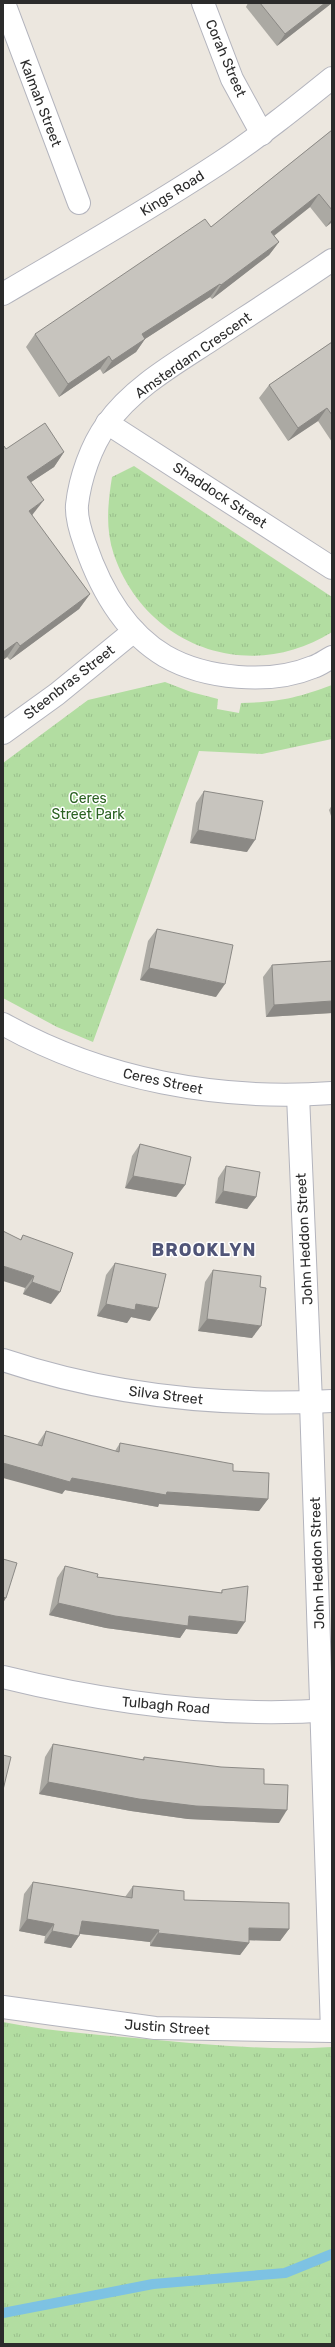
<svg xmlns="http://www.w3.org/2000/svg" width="335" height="2347" viewBox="0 0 335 2347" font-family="Rubik,sans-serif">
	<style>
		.grass { fill: url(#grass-tufts) }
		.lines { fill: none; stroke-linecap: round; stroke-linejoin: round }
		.stream { stroke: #7dc2e3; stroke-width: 10 }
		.street-casing { stroke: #b3b4bd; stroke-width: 24 }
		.street { stroke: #fff; stroke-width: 22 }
		.wall { fill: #aba9a3 }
		.shaded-wall { fill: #8b8985 }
		.building { fill: #c7c4be; stroke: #8b8985 }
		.labels { text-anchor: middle; stroke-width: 3; stroke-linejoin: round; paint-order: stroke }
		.street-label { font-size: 14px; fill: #2b2b2b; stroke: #fff }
		.park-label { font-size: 14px; fill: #2b6222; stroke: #fff }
		.district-label { font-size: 18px; font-weight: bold; letter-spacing: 1px; fill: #505578; stroke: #fff }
	</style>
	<defs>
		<pattern id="grass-tufts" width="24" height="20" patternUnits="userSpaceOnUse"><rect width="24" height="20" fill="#b2dda1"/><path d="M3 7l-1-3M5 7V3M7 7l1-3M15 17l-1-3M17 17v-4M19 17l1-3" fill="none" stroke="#99be8b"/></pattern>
	</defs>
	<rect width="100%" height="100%" fill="#ece7df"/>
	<g class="grass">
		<path d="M134,466l198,131v35c-83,52 -186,15 -218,-77 -9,-26 -6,-53 -2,-78z"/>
		<path d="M165,682l26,10 27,7 -1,10 22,4 2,-10c38,-1 56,-5 91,-18v54l-70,15 -63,-3 -106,291 -36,-15 -54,-29v-235l85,-63z"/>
		<path d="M3,2022c44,9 88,12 132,16 66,6 131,13 197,9v297h-329z"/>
	</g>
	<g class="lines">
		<polyline class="stream" points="3,2313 153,2284 285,2273 332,2254"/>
		<g class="street-casing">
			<g id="street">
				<polyline points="4,3 79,203"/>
				<polyline points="203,3 232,79 262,134"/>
				<path d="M332,260c-41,28 -83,55 -124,82 -34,22 -78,48 -101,82 -16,22 -27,54 -30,81 -1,12 4,28 8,39 15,44 38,87 80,112 40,23 105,29 148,11 7,-2 13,-7 19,-10"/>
				<path d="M3,294c73,-43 147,-85 218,-132 39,-26 75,-55 111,-84"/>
				<polyline points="107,423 332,568"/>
				<polyline points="3,733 57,694 134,631"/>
				<path d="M3,1024c100,56 216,77 329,69"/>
				<polyline points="298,1095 311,1402 332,2031"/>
				<path d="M3,1360c105,35 218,47 329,41"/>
				<path d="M3,1677c106,26 219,41 329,33"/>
				<polyline points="3,2007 155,2028 332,2031"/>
			</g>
		</g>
		<use href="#street" class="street"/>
	</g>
	<g class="wall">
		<polygon points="248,3 332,3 277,46 246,7"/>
		<polygon points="332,130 332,222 326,227 310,207 274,236 279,242 269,255 212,299 210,297 145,339 136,352 103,374 100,369 59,397 26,347 35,334 211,227"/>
		<polygon points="332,342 332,442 318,421 288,441 259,398 269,385"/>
		<polygon points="3,447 6,449 64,452 54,467 31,482 33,514 32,516 90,594 79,609 10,660 7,657 3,660"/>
		<polygon points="204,791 247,852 190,843 196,803"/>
		<polygon points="332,805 332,819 329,810"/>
		<polygon points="157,929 216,997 140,980 148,941"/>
		<polygon points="332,961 332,1013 266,1017 263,977 272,965"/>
		<polygon points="140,1144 185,1185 176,1197 125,1188 132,1156"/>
		<polygon points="226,1166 256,1197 247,1209 215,1203 218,1178"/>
		<polygon points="23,1235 51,1304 23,1294 25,1288 20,1240"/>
		<polygon points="115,1263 150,1321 131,1317 127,1323 97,1316 106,1275"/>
		<polygon points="213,1270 252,1338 198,1331 205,1282"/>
		<polygon points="46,1431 115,1451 120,1443 233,1471 268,1499 259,1511 159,1504 158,1507 65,1490 62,1494 37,1445 38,1443"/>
		<polygon points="65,1566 97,1577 221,1593 222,1590 237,1634 186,1629 180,1638 106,1628 49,1615 57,1578"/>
		<polygon points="53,1744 142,1760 144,1757 264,1784 279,1823 188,1819 131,1811 39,1794 45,1757"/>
		<polygon points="33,1882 125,1897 133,1886 184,1900 289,1929 280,1941 249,1940 249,1943 240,1955 150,1946 150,1942 80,1934 71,1948 44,1943 45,1936 19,1931 24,1894"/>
	</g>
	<g class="shaded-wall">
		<polygon points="325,3 332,3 277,46 285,34"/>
		<polygon points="319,194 310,207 262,245 271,232"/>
		<polygon points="332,219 332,222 326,227"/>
		<polygon points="279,242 269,255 212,299 221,285"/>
		<polygon points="220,284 210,297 145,339 136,352 103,374 112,361 142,334"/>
		<polygon points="109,356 100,369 59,397 68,384"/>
		<polygon points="327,408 318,421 288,441 298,428"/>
		<polygon points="64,452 54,467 16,492 27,477"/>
		<polygon points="44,500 33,514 18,526 29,511"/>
		<polygon points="90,594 79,609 10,660 20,646"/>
		<polygon points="17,642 7,657 3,660 3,652"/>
		<polygon points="198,830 255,840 247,852 190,843"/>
		<polygon points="149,968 225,984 216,997 140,980"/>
		<polygon points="332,1001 332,1013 266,1017 274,1005"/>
		<polygon points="133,1176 185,1185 176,1197 125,1188"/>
		<polygon points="223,1191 256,1197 247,1209 215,1203"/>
		<polygon points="3,1266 34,1276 25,1288 3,1281"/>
		<polygon points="32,1282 60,1292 51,1304 23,1294"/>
		<polygon points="106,1304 136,1304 158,1308 150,1321 131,1317 127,1323 97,1316"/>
		<polygon points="207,1319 261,1326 252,1338 198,1331"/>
		<polygon points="3,1463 72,1478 167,1492 268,1499 259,1511 159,1504 158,1507 65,1490 62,1494 3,1478"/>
		<polygon points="3,1597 6,1598 3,1603"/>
		<polygon points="58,1603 189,1616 245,1622 237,1634 186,1629 180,1638 106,1628 49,1615"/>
		<polygon points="48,1782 287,1810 279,1823 188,1819 131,1811 39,1794"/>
		<polygon points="27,1919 54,1924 45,1936 19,1931"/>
		<polygon points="82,1921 159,1930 150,1942 73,1933"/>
		<polygon points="249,1928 289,1929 280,1941 241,1940"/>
		<polygon points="52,1931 79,1936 71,1948 44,1943"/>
		<polygon points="158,1933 249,1943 240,1955 150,1946"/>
	</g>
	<g class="building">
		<polygon points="260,3 325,3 285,34"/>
		<polygon points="332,130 332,210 319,194 271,232 279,242 221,285 220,284 142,334 145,339 112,361 109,356 68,384 35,334 205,219 211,227"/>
		<polygon points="332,342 332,415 327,408 298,428 269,385"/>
		<polygon points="45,423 64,452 27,477 44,500 29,511 90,594 20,646 17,642 3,652 3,447 4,446 6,449"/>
		<polygon points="204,791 263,801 255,840 198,830"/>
		<polygon points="157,929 233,945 225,984 149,968"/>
		<polygon points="332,961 332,1001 274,1005 272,965"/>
		<polygon points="140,1144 191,1157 185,1185 133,1176"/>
		<polygon points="226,1166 260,1172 256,1197 223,1191"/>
		<polygon points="3,1231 21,1240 23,1235 73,1253 60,1292 32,1282 34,1276 3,1266"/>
		<polygon points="115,1263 166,1274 158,1308 136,1304 135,1310 106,1304"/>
		<polygon points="213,1270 261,1276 260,1287 266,1288 261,1326 207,1319"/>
		<polygon points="46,1431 119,1452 120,1443 233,1464 233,1471 269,1473 268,1499 167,1492 166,1495 72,1478 70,1482 3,1463 3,1435 42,1446"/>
		<polygon points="3,1559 17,1563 6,1598 3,1597"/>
		<polygon points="65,1566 98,1574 97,1577 222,1593 222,1590 248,1586 245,1622 189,1616 188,1626 115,1616 58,1603"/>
		<polygon points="53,1744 144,1760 144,1757 221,1767 264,1769 264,1784 288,1785 287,1810 196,1806 139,1799 48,1782"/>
		<polygon points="3,1755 11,1757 3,1790"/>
		<polygon points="33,1882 132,1898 133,1886 184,1891 184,1900 289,1903 289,1929 249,1928 249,1943 158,1933 159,1930 82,1921 79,1936 52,1931 54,1924 27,1919"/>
	</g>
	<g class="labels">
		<g class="street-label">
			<text transform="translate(226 58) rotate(67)" y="5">Corah Street</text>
			<text transform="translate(41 103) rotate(69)" y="5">Kalmah Street</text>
			<text transform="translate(172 193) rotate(-32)" y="5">Kings Road</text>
			<text transform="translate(193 355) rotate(-35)" y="5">Amsterdam Crescent</text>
			<text transform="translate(220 495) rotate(33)" y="5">Shaddock Street</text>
			<text transform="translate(69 682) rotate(-38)" y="5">Steenbras Street</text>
			<text transform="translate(163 1081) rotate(12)" y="5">Ceres Street</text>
			<text transform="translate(304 1239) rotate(-93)" y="5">John Heddon Street</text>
			<text transform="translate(166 1395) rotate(7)" y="5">Silva Street</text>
			<text transform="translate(317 1563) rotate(-92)" y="5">John Heddon Street</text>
			<text transform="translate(166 1705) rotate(5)" y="5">Tulbagh Road</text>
			<text transform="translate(167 2027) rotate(4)" y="5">Justin Street</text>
		</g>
		<g class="park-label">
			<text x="88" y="803">Ceres<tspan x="88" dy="16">Street Park</tspan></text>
		</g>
		<g class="district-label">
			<text x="204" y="1256">BROOKLYN</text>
		</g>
	</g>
	<rect width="335" height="2347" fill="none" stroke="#2b2b2b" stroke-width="8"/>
</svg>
